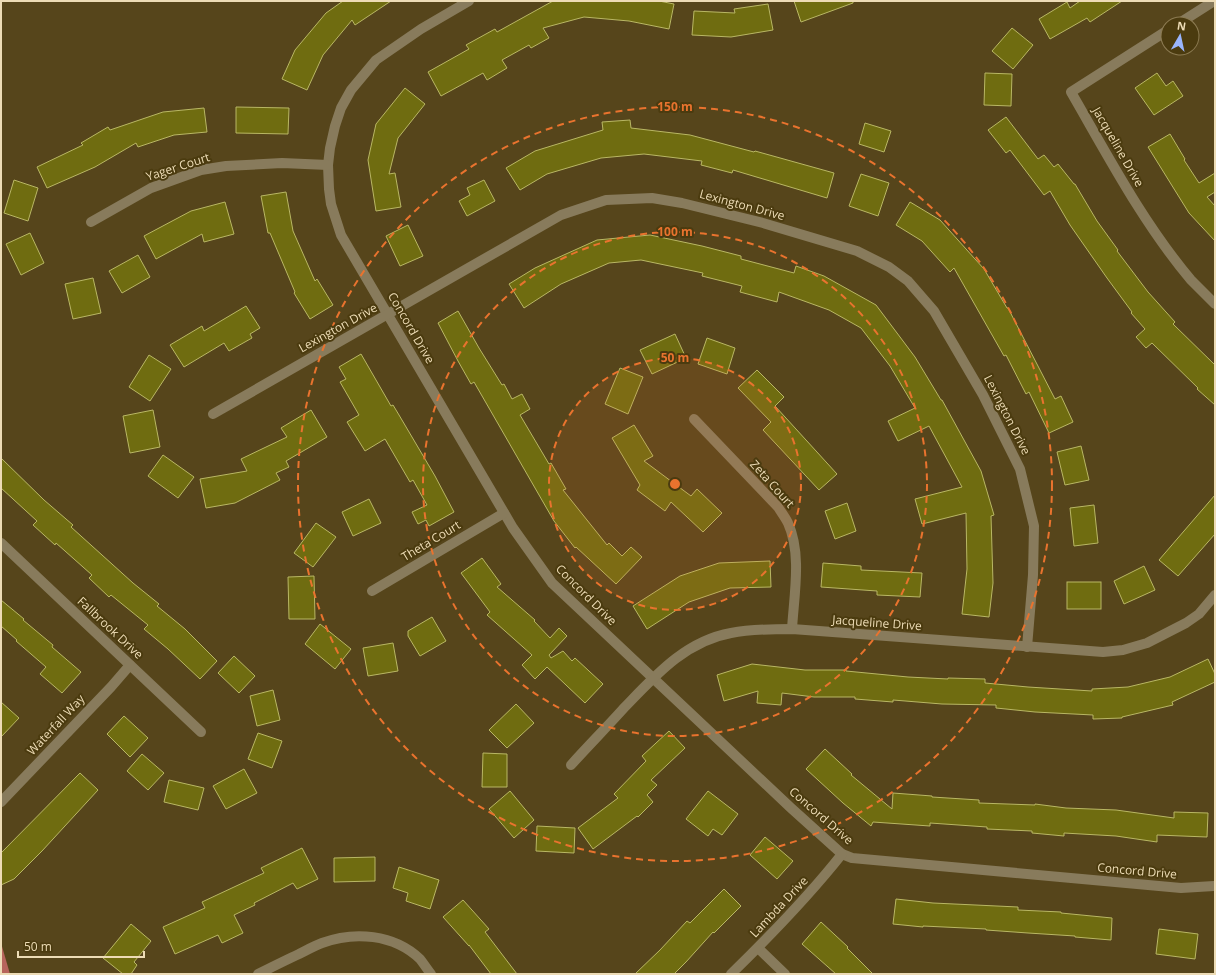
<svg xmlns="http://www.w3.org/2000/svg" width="1216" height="975" viewBox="0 0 1216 975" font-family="'Open Sans',sans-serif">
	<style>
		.forest { fill: #b7655c }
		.building { fill: #6f6c10; stroke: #b9b764 }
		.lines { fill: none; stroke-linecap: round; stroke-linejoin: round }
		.minor { stroke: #887b5c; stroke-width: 10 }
		.ring { fill: none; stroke: #e9732e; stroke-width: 2; stroke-dasharray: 7 5 }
		.labels { text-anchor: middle; stroke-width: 4; stroke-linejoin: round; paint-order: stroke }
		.street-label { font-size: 12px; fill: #eddcb6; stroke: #4b3b0f }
		.centre { fill: #e9732e; stroke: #4b3b0f; stroke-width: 2 }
		.ring-label { font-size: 12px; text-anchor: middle; font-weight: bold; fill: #e9732e; stroke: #4b3b0f; stroke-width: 4; stroke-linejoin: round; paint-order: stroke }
	</style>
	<rect width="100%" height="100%" fill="#56451b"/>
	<polygon class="forest" points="1,943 10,974 1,974"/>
	<g class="building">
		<polygon points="343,1 391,1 355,25 352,20 323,55 307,90 282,79 295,50 326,13"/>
		<polygon points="553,1 659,1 674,4 669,29 629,21 584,17 543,28 549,38 531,48 529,45 502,60 507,68 487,80 483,73 441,96 428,72 469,49 466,45 495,29 497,32"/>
		<polygon points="794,1 853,1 853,3 801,22"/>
		<polygon points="1080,1 1122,1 1090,22 1087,18 1050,39 1039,19 1067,2 1070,8"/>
		<polygon points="768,4 773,30 731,37 692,35 694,11 735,13 734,9"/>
		<polygon points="1012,28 1033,45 1013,69 992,51"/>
		<polygon points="985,73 1012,74 1011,106 984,105"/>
		<polygon points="1157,73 1166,86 1173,81 1183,96 1154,115 1135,88"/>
		<polygon points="405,88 425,104 398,138 389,174 395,173 401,207 376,211 368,160 376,124"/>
		<polygon points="236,107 289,108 288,134 236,133"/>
		<polygon points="204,108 207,132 174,135 138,147 136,143 95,167 47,188 37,167 83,145 81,143 108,127 110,130 163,112"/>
		<polygon points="1006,117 1038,159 1044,155 1054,167 1058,164 1074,184 1075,184 1097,221 1118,250 1117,251 1148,292 1175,322 1173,324 1215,365 1215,405 1197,389 1198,388 1152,343 1146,348 1136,337 1145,329 1131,313 1132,312 1107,278 1070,225 1050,191 1044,195 1010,150 1006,153 988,130"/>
		<polygon points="630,120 631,128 690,135 754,152 755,151 834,173 827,198 733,170 732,173 701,165 702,161 644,154 601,158 547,174 520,190 506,168 535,151 603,130 602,122"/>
		<polygon points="865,123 891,131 884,152 859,144"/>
		<polygon points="1170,134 1185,159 1184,160 1199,183 1215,173 1215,192 1207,197 1215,206 1215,241 1189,213 1148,147"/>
		<polygon points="861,174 889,183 878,216 849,206"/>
		<polygon points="14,180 38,188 28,221 4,213"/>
		<polygon points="484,180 495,201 467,216 459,201 470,195 467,188"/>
		<polygon points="286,192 293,231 315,281 317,279 333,305 310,319 294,293 295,292 270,233 268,233 261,196"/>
		<polygon points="225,202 234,234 204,242 202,234 156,259 144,236 191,211"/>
		<polygon points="910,202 940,220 984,269 1007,308 1008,308 1055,399 1061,396 1073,422 1049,433 1029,392 1026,394 1006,355 1004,356 954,268 950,272 922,241 896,225"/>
		<polygon points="408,225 423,256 400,266 386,236"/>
		<polygon points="30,233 44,263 21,275 6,244"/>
		<polygon points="650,235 702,246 741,256 741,259 794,273 796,266 824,276 876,305 915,357 941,400 942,400 981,471 994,515 991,516 993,583 989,617 962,614 967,569 966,513 922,524 915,499 962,487 929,426 898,441 888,421 915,408 890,366 861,328 829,310 779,292 777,302 740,292 742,286 702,276 703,273 641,260 609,263 561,284 524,308 509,284 535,268 597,240"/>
		<polygon points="138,255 150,277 122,293 109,271"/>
		<polygon points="93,278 101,313 73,319 65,284"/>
		<polygon points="246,306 260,328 250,334 252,338 229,351 224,343 184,367 170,345 202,326 204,331"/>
		<polygon points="458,311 479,348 502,385 504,384 512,399 522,394 530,409 520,415 549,464 551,463 566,489 563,490 607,545 609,543 622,556 631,547 642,557 616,584 576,547 575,548 554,521 474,382 471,384 458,361 438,323"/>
		<polygon points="675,334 686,358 652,374 640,350"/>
		<polygon points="707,338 735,348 727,374 698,364"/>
		<polygon points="361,354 391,406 393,405 399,415 435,476 454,512 429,526 426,520 418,524 412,512 427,505 413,480 410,482 385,439 365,451 347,422 359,415 340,382 346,379 339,367"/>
		<polygon points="149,355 171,369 150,401 129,387"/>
		<polygon points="620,368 643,377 628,414 605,404"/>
		<polygon points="757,370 784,397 775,406 837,474 819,490 763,430 771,422 738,388"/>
		<polygon points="153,410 160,447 130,453 123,416"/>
		<polygon points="311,410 327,437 286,461 289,467 276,473 280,480 235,503 206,508 200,479 247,471 241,459 287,437 281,428"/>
		<polygon points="634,425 653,456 644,461 691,496 697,489 722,513 703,532 671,502 665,511 637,490 640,485 612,438"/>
		<polygon points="1081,446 1089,480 1065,485 1057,452"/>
		<polygon points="163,455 194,477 178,498 148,476"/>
		<polygon points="1,458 44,500 73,525 71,527 133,583 159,604 157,606 185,629 217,661 200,679 168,649 144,629 148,625 111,595 109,597 89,578 92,575 56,543 55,545 33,525 37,521 1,488"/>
		<polygon points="1215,495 1215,534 1178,576 1159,560"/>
		<polygon points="369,499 381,523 353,536 342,512"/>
		<polygon points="847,503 856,531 835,539 825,511"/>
		<polygon points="1094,505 1098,543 1074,546 1070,508"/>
		<polygon points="316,523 336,537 313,567 294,553"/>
		<polygon points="482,558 501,584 497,587 535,620 534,621 550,638 559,628 567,636 549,655 551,658 563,651 572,661 575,658 603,684 585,703 547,667 535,679 522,665 532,655 487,615 490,612 461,573"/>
		<polygon points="770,561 771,587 730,588 689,602 647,629 633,606 680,576 719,563"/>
		<polygon points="823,563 861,566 861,570 922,573 920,597 877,595 877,591 821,587"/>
		<polygon points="1144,566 1155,590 1124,604 1114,581"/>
		<polygon points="314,576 315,619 289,619 288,577"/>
		<rect x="1067" y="582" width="34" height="27"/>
		<polygon points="1,600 24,619 23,620 53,645 52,647 81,672 62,693 40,674 46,667 16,641 17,640 1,626"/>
		<polygon points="432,617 446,641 420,656 408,636 408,631"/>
		<polygon points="320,624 351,649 335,669 305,644"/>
		<polygon points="393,643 398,671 368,676 363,648"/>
		<polygon points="234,656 255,676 239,693 218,673"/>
		<polygon points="1208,659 1215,674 1215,682 1172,702 1173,705 1122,717 1122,718 1093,719 1093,715 1035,712 996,708 996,705 942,704 893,700 893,702 855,699 855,697 814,697 782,693 781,705 757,703 758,691 724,701 717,675 752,664 805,670 846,670 846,671 908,677 948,679 948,678 985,679 985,683 1028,687 1092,691 1092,689 1128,687 1170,677"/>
		<polygon points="273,690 280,720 257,726 250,696"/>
		<polygon points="1,702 19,718 1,737"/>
		<polygon points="516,704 534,723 507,748 489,730"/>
		<polygon points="124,716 148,738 130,757 107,734"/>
		<polygon points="669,731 685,748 651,780 657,785 647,795 653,802 638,817 637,816 593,849 578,828 618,798 614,794 646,761 642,756"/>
		<polygon points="258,733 282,741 272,768 248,759"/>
		<polygon points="825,749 852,774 851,775 892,809 893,793 932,796 932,797 979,800 979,803 1035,805 1035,804 1066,808 1116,810 1174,818 1174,812 1208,813 1207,837 1157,835 1157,842 1116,836 1064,833 1064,836 1032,833 1032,831 987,829 987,827 930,823 930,826 873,822 871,826 843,803 806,769"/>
		<polygon points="483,753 507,754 507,787 482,787"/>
		<polygon points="142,754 164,773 148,790 127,771"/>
		<polygon points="244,769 257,793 226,809 213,786"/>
		<polygon points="80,773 98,790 42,851 14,879 1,885 1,853"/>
		<polygon points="169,780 204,788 198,810 164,802"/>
		<polygon points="510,791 534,820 514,838 489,809"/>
		<polygon points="708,791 738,814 722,835 713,829 708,836 686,819"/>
		<polygon points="537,826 575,828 574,853 536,851"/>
		<polygon points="765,837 793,861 777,879 750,855"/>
		<polygon points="302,848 318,879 297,889 293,883 254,903 255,905 234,915 243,933 222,943 218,935 175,954 163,927 205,908 202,902 264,873 261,868"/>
		<polygon points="375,857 375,881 334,882 334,858"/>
		<polygon points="399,867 439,880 430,909 406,901 408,893 393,888"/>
		<polygon points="724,889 741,906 714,933 713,932 686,962 674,974 635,974 660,950 687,921 690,923"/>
		<polygon points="896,899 933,903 1018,907 1018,910 1061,912 1061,913 1112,918 1111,940 1075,937 1075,936 1028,933 986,930 986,929 923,926 923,927 893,924"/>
		<polygon points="463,900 489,929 485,932 517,974 491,974 469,945 469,946 443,917"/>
		<polygon points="821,922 848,947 847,948 873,974 836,974 802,944"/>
		<polygon points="131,924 151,941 134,962 137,965 131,974 123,974 103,958"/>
		<polygon points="1159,929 1198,934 1195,959 1156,954"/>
	</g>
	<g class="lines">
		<g class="minor">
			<polyline points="469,1 421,29 376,60 351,90 341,108 335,126 330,148 328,165 329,189 331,204 341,235 513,528 552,583 791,808 842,854 852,858 1181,888 1214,886"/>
			<polyline points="1178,24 1214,1"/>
			<path d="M1168,30l-97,62c37,64 72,131 120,188 8,8 16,16 24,24"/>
			<polyline points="91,222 151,188 201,170 226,166 282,163 328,165"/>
			<polyline points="213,414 561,215 606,200 652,198 682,203 763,223 857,251 889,267 908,281 934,311 983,395 1020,469 1034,526 1033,575 1027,647"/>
			<path d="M694,419l84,88c3,5 7,10 10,16 14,31 6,72 4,106"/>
			<polyline points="1,543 201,732"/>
			<polyline points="372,591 504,513"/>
			<path d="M571,765c17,-19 35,-37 52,-56 31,-32 62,-68 108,-76 21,-4 41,-4 61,-4l311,23 20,-2 24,-7 39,-20 13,-9 16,-19"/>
			<polyline points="1,802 111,687 130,665"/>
			<polyline points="758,948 785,974"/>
			<path d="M258,974c14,-7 28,-14 41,-20 8,-4 15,-8 23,-11 32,-12 72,-9 98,16 4,5 7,10 11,15"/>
			<path d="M731,974c39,-38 77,-77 111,-120"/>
		</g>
	</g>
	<circle cx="675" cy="484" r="126" fill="#e9732e" fill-opacity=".12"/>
	<g class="ring">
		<circle cx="675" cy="484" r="126"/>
		<circle cx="675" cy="484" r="252"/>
		<circle cx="675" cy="484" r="377"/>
	</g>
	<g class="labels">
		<g class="street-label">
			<text transform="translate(1118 147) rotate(60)" y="4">Jacqueline Drive</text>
			<text transform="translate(178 167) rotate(-18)" y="4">Yager Court</text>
			<text transform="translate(742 205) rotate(15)" y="4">Lexington Drive</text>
			<text transform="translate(338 328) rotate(-29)" y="4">Lexington Drive</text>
			<text transform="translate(411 328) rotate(60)" y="4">Concord Drive</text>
			<text transform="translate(1007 415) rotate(63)" y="4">Lexington Drive</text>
			<text transform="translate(772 484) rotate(48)" y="4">Zeta Court</text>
			<text transform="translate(431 541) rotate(-31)" y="4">Theta Court</text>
			<text transform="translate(586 595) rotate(45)" y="4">Concord Drive</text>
			<text transform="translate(877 623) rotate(4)" y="4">Jacqueline Drive</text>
			<text transform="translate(110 628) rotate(43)" y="4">Fallbrook Drive</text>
			<text transform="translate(56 725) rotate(-47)" y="4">Waterfall Way</text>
			<text transform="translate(821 816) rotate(41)" y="4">Concord Drive</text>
			<text transform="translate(1137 871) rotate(5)" y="4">Concord Drive</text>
			<text transform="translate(779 907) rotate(-47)" y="4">Lambda Drive</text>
		</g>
	</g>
	<circle cx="675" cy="484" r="6" class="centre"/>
	<g class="ring-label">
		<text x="675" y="111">150 m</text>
		<text x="675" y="236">100 m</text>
		<text x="675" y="362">50 m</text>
	</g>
	<rect width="1216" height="975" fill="none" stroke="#eddcb6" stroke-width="4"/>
	<g transform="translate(1180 36) rotate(9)"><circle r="19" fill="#4b3b0f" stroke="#8c7b52"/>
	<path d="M0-3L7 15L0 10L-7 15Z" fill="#99b5fd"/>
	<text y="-6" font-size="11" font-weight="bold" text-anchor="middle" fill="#eddcb6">N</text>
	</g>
	<path d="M18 951v6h126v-6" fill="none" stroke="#eddcb6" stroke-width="2"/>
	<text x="24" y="951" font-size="12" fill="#eddcb6" stroke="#4b3b0f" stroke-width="3" paint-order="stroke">50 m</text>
</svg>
